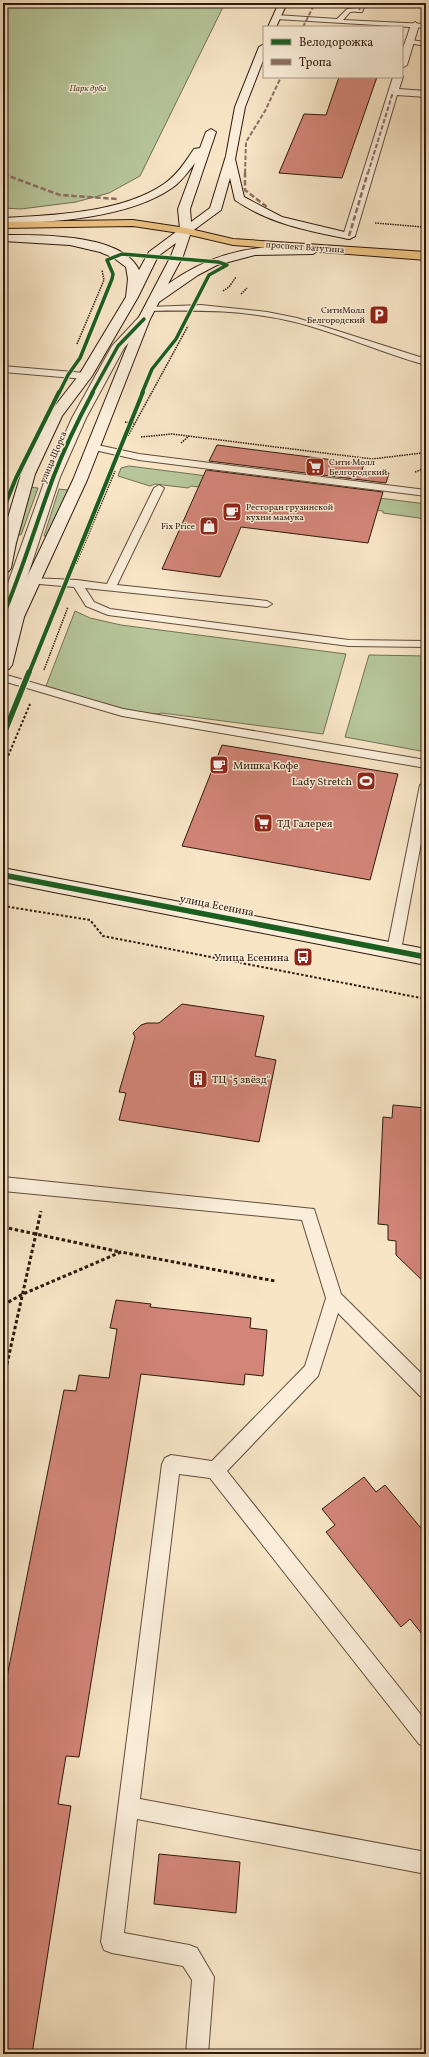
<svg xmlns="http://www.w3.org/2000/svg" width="429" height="2057" viewBox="0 0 429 2057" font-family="Vollkorn,serif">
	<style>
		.green { fill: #b6c69a; stroke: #727054 }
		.building { fill: #d28578; stroke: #2f190d }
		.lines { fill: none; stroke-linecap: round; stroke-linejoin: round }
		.lane-casing { stroke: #614c3b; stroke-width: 2 }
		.street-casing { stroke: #614c3b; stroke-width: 2 }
		.secondary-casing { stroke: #2f190d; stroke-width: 2 }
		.primary-casing { stroke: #2f190d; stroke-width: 2 }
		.path-far2 { stroke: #2f190d; stroke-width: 1.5; stroke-dasharray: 1.5 1; stroke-linecap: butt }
		.path-far1 { stroke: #2f190d; stroke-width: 2; stroke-dasharray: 2.5 2; stroke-linecap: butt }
		.path { stroke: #2f190d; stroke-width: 3; stroke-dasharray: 3.5 2.5; stroke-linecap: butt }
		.lane { fill: #faeeda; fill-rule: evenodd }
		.street { fill: #faeeda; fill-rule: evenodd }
		.secondary { fill: #faeeda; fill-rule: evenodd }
		.primary { fill: #ecc283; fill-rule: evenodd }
		.quiet-far1 { stroke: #8d6e63; stroke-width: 2; stroke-dasharray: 4.5 2; stroke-linecap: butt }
		.quiet { stroke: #8d6e63; stroke-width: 2.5; stroke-dasharray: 5.5 2.5; stroke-linecap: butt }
		.cycleway-far2-casing { stroke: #faeeda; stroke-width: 5 }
		.cycleway-far1-casing { stroke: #faeeda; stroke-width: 5.5 }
		.cycleway-casing { stroke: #faeeda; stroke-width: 8 }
		.cycleway-far2 { stroke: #1b5e20; stroke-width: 3.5 }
		.cycleway-far1 { stroke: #1b5e20; stroke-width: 4 }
		.cycleway { stroke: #1b5e20; stroke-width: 5.5 }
		.labels { text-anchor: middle; stroke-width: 3; stroke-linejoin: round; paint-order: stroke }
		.far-park-label { font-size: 9px; font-style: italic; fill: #584d37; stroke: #faeeda }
		.far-street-label { font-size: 9px; fill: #2f190d; stroke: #faeeda }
		.far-poi-label { font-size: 9px; fill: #2f190d; stroke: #faeeda; text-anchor: end }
		.poi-label { font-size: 11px; fill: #2f190d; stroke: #faeeda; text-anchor: start }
		.street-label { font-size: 11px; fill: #2f190d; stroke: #faeeda }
	</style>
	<rect width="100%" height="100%" fill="#f7e5c6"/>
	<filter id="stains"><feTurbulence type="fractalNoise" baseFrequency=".005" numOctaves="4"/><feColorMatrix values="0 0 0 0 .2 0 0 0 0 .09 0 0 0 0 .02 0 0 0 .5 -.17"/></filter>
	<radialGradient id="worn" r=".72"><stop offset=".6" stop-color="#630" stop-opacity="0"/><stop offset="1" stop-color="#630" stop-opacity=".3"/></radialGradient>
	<g class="green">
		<polygon points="3,3 225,3 140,176 109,193 76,202 21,209 3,208"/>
		<polygon points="129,466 426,504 426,519 383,513 383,511 191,486 188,488 155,484 150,486 118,476 121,468"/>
		<polygon points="28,487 38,488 21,535 16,535"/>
		<polygon points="59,489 68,490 49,536 44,536"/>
		<path d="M75,611l15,7 31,7 225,29 -23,80 -161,-21c-17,6 -94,-20 -116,-27z"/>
		<polygon points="369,655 426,656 426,752 345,737"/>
	</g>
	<g class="building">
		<polygon points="339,77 377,77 342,178 279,173 304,114 326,115"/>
		<polygon points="217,445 364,464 362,470 389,473 386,483 209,461"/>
		<polygon points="206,470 383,492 368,543 241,527 220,577 162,569"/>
		<polygon points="222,745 398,774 370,880 182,846"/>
		<polygon points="182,1004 264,1016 255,1056 276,1060 259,1142 119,1120 126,1093 119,1092 135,1037 133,1033 141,1025 147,1023 159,1023"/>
		<polygon points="393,1105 426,1108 426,1284 396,1255 396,1241 388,1240 388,1225 378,1224 383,1117 392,1118"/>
		<polygon points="116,1300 151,1304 150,1307 251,1318 250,1328 267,1330 263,1376 245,1374 244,1385 141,1374 79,1757 66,1756 58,1804 71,1806 32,2054 3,2054 3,1697 64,1390 76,1391 79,1375 109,1378 117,1329 110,1328"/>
		<polygon points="364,1477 376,1492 385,1485 426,1534 426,1639 410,1619 401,1627 326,1532 335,1525 322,1509"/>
		<polygon points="159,1854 240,1862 236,1913 154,1904"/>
	</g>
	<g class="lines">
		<g class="lane-casing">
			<g id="lane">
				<polygon points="359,8 361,11 350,12 343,20 426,24 426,28 276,19 273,17 276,15 337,19 347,9"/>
				<polygon points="410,40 426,42 426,46 408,43"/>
				<path d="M201,305l66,7 30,6 129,41v6c-44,-12 -87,-32 -131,-43 -48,-12 -97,-12 -146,-11l-4,-2 4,-2z"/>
				<polygon points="3,366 85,373 89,376 85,379 3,372"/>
				<polygon points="93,444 139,454 426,490 426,496 139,460 90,449 88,447"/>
				<polygon points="159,485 164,488 117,585 267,601 272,604 267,607 85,588 94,602 110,609 349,640 426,641 426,647 349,646 108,615 86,606 74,587 28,583 27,581 32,578 77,580 107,584 154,488"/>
				<polygon points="3,674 123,709 426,760 426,768 122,716 3,681"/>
				<polygon points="426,781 426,816 401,950 399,953 394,955 389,953 387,950 420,785"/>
				<polygon points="3,1177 314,1209 341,1294 426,1378 426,1398 420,1396 338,1313 318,1376 227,1471 426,1721 426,1747 419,1744 210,1478 179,1474 140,1799 426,1852 426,1874 137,1819 124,1933 189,1945 197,1948 214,1977 208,2054 186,2054 192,1980 183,1966 112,1953 104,1950 101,1942 162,1464 165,1458 171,1455 212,1461 305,1366 326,1298 302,1220 3,1191"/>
			</g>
		</g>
		<g class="street-casing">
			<g id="street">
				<polygon points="358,3 366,3 362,12 356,12 355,10"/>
				<polygon points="415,22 419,25 407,65 402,68 402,51 411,25"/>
				<polygon points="402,76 403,77 399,89 426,91 426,97 397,95 355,236 349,239 345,238 343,236 393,77"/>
				<polygon points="144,315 150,319 124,348 86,418 60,477 26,581 11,616 9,620 3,621 3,597 46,477 72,418 112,346 140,316"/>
			</g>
		</g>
		<g class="secondary-casing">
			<g id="secondary">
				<polygon points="279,3 287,3 276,27 268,27"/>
				<path d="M264,44v14l-19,49 -10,52 9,38 38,20 71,17 2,2 -6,3c-41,-8 -79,-15 -114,-39l-5,-22 -9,32 -30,22 -8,24 -15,28c41,-29 78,-38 128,-38 6,0 19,-2 23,4l-6,4 -58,1 -38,10 -19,10 -39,27 -9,17 -63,161 -63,137 -12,48 -3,4 -6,1v-36l5,-17 65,-137 65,-161 33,-63 5,-13 -18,13 -20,41 -46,79 -30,40 -27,58 -19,69 -5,25 -2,3 -6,2v-39l18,-60 27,-59 31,-40 47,-78 2,-18 -2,-12 -12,-9 -14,-6 -30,-7 -67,-4v-6c35,0 119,-2 136,35l10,-18 31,-23 -2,-20 17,-46c-7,9 -14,19 -23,25 -43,30 -118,34 -169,36v-6c51,-3 118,-5 161,-34 13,-9 22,-23 30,-35l6,-1 6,-16 5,-3 5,3 -26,77 1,13 19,-14 16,-52 9,-49 24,-60z"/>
				<polygon points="3,868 426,949 426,965 3,882"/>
			</g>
		</g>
		<g class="primary-casing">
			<polygon id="primary" points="133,220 186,228 233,239 426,252 426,260 233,245 186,234 133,226 3,228 3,222"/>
		</g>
		<g class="path-far2">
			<polyline points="375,223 423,227"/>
			<polyline points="223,291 229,287 236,277"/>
			<polyline points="241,294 247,288"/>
			<polyline points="77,344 104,280 102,270"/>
			<polyline points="125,422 135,423"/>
			<polyline points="128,436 188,326"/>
			<polyline points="426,436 422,448 426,462"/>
			<polyline points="141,437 172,434 372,459 422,453"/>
			<polyline points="181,443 189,436"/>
			<polyline points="415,472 426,468"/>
			<polyline points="76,564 115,471"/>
			<polyline points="44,670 68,607"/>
		</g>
		<g class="path-far1">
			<polyline points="3,768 30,704"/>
			<polyline points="3,906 90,920 103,936 426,999"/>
			<polyline points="3,959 6,961"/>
		</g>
		<g class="path">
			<polyline points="3,1227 120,1252"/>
			<polyline points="3,1305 23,1294 121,1252 275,1281"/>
			<polyline points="3,1382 41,1211"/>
		</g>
		<use href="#lane" class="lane"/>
		<use href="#street" class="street"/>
		<use href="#secondary" class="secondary"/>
		<use href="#primary" class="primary"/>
		<g class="quiet-far1">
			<polyline points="359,10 362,3"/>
			<polyline points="303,27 315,3"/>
			<polyline points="245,173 246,142 265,111 281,77"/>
			<polyline points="368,173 393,92"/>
		</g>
		<g class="quiet">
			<polyline points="245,172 245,190 267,207"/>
			<polyline points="3,174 60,195 117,199"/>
			<polyline points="349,236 368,172"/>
		</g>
		<g class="cycleway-far2-casing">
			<g id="cycleway-far2">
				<polyline points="59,393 68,375 80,358 112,279 113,274 107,260 122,254 218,262 227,265 209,275 176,339 152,369 142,393"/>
				<polyline points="92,393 118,346 144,319"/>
			</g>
		</g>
		<g class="cycleway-far1-casing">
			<g id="cycleway-far1">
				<polyline points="3,510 16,478 59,392"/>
				<path d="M3,616c19,-45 33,-92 50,-138 11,-29 25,-58 40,-86"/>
				<polyline points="29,673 143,392"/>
			</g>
		</g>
		<g class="cycleway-casing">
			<g id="cycleway">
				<polyline points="3,736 29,672"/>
				<polyline points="3,875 426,957"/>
			</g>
		</g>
		<use href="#cycleway-far2" class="cycleway-far2"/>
		<use href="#cycleway-far1" class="cycleway-far1"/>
		<use href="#cycleway" class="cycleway"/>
	</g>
	<defs>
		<g id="parking-square" transform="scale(1)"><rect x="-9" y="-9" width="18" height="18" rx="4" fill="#8f2418" stroke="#faeeda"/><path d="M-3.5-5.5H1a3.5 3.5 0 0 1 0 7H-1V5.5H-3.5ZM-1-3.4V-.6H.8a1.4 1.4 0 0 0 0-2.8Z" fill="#fff"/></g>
		<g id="supermarket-square" transform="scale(1)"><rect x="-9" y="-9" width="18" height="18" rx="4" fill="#8f2418" stroke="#faeeda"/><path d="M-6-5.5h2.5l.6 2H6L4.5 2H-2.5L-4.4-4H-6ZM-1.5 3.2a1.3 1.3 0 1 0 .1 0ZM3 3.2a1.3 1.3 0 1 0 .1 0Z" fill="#fff"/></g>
		<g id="cafe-square" transform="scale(1)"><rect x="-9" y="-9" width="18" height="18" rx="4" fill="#8f2418" stroke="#faeeda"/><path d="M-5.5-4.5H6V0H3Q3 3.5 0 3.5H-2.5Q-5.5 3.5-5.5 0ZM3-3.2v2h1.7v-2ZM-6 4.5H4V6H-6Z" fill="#fff"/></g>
		<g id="shop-square" transform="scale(1)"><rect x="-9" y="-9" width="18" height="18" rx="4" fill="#8f2418" stroke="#faeeda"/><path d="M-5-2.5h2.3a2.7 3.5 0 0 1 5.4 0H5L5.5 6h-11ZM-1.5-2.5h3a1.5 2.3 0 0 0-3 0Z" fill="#fff"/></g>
		<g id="stadium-square" transform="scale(1)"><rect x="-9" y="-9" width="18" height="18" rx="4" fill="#8f2418" stroke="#faeeda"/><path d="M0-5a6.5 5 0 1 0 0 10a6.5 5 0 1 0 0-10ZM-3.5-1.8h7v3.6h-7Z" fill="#fff"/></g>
		<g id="bus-square" transform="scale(1)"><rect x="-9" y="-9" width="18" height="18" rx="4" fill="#8f2418" stroke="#faeeda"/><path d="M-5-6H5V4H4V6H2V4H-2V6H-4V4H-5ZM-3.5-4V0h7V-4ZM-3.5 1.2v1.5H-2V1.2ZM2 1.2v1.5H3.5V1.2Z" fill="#fff"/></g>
		<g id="building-square" transform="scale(1)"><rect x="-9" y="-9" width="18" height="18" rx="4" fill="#8f2418" stroke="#faeeda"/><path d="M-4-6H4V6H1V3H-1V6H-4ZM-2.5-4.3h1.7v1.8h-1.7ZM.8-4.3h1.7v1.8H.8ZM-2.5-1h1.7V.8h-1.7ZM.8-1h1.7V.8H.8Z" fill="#fff"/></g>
	</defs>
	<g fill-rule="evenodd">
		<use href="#parking-square" x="379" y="315"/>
		<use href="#supermarket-square" x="315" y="467"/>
		<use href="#cafe-square" x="232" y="512"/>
		<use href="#shop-square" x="209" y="526"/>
		<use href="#cafe-square" x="219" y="765"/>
		<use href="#stadium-square" x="366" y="781"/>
		<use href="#supermarket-square" x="263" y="823"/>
		<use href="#bus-square" x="303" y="957"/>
		<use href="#building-square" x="198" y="1079"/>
	</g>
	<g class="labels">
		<g class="far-park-label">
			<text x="88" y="91">Парк дуба</text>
		</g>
		<g class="far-street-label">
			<text transform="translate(305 247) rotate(4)" y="3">проспект Ватутина</text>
			<text transform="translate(53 457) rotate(-67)" y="3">улица Щорса</text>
		</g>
		<g class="far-poi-label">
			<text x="365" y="313">СитиМолл<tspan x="365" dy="10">Белгородский</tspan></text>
			<text x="329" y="465" text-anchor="start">Сити Молл<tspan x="329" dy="10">Белгородский</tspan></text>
			<text x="246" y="510" text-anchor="start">Ресторан грузинской<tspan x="246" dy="10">кухни мамука</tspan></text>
			<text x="195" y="529">Fix Price</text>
		</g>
		<g class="poi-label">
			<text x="233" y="769">Мишка Кофе</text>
			<text x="352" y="785" text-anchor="end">Lady Stretch</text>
			<text x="277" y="827">ТД Галерея</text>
			<text x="289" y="961" text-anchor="end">Улица Есенина</text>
			<text x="212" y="1083">ТЦ "5 звёзд"</text>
		</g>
		<g class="street-label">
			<text transform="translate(217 905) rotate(11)" y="4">улица Есенина</text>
		</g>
	</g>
	<rect width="429" height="2057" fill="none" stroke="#f7e5c6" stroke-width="16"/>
	<rect x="4" y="4" width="421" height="2049" fill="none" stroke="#2f190d" stroke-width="2"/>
	<rect x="8" y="8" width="413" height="2041" fill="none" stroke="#2f190d"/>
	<rect x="263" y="26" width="140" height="52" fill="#faeeda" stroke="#a99988"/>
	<rect x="271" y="39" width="20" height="6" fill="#1b5e20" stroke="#a99988"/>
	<text x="299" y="46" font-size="12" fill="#2f190d">Велодорожка</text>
	<rect x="271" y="59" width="20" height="6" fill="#8d6e63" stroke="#a99988"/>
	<text x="299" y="66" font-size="12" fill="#2f190d">Тропа</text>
	<rect width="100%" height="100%" filter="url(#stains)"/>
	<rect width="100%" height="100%" fill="url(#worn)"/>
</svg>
